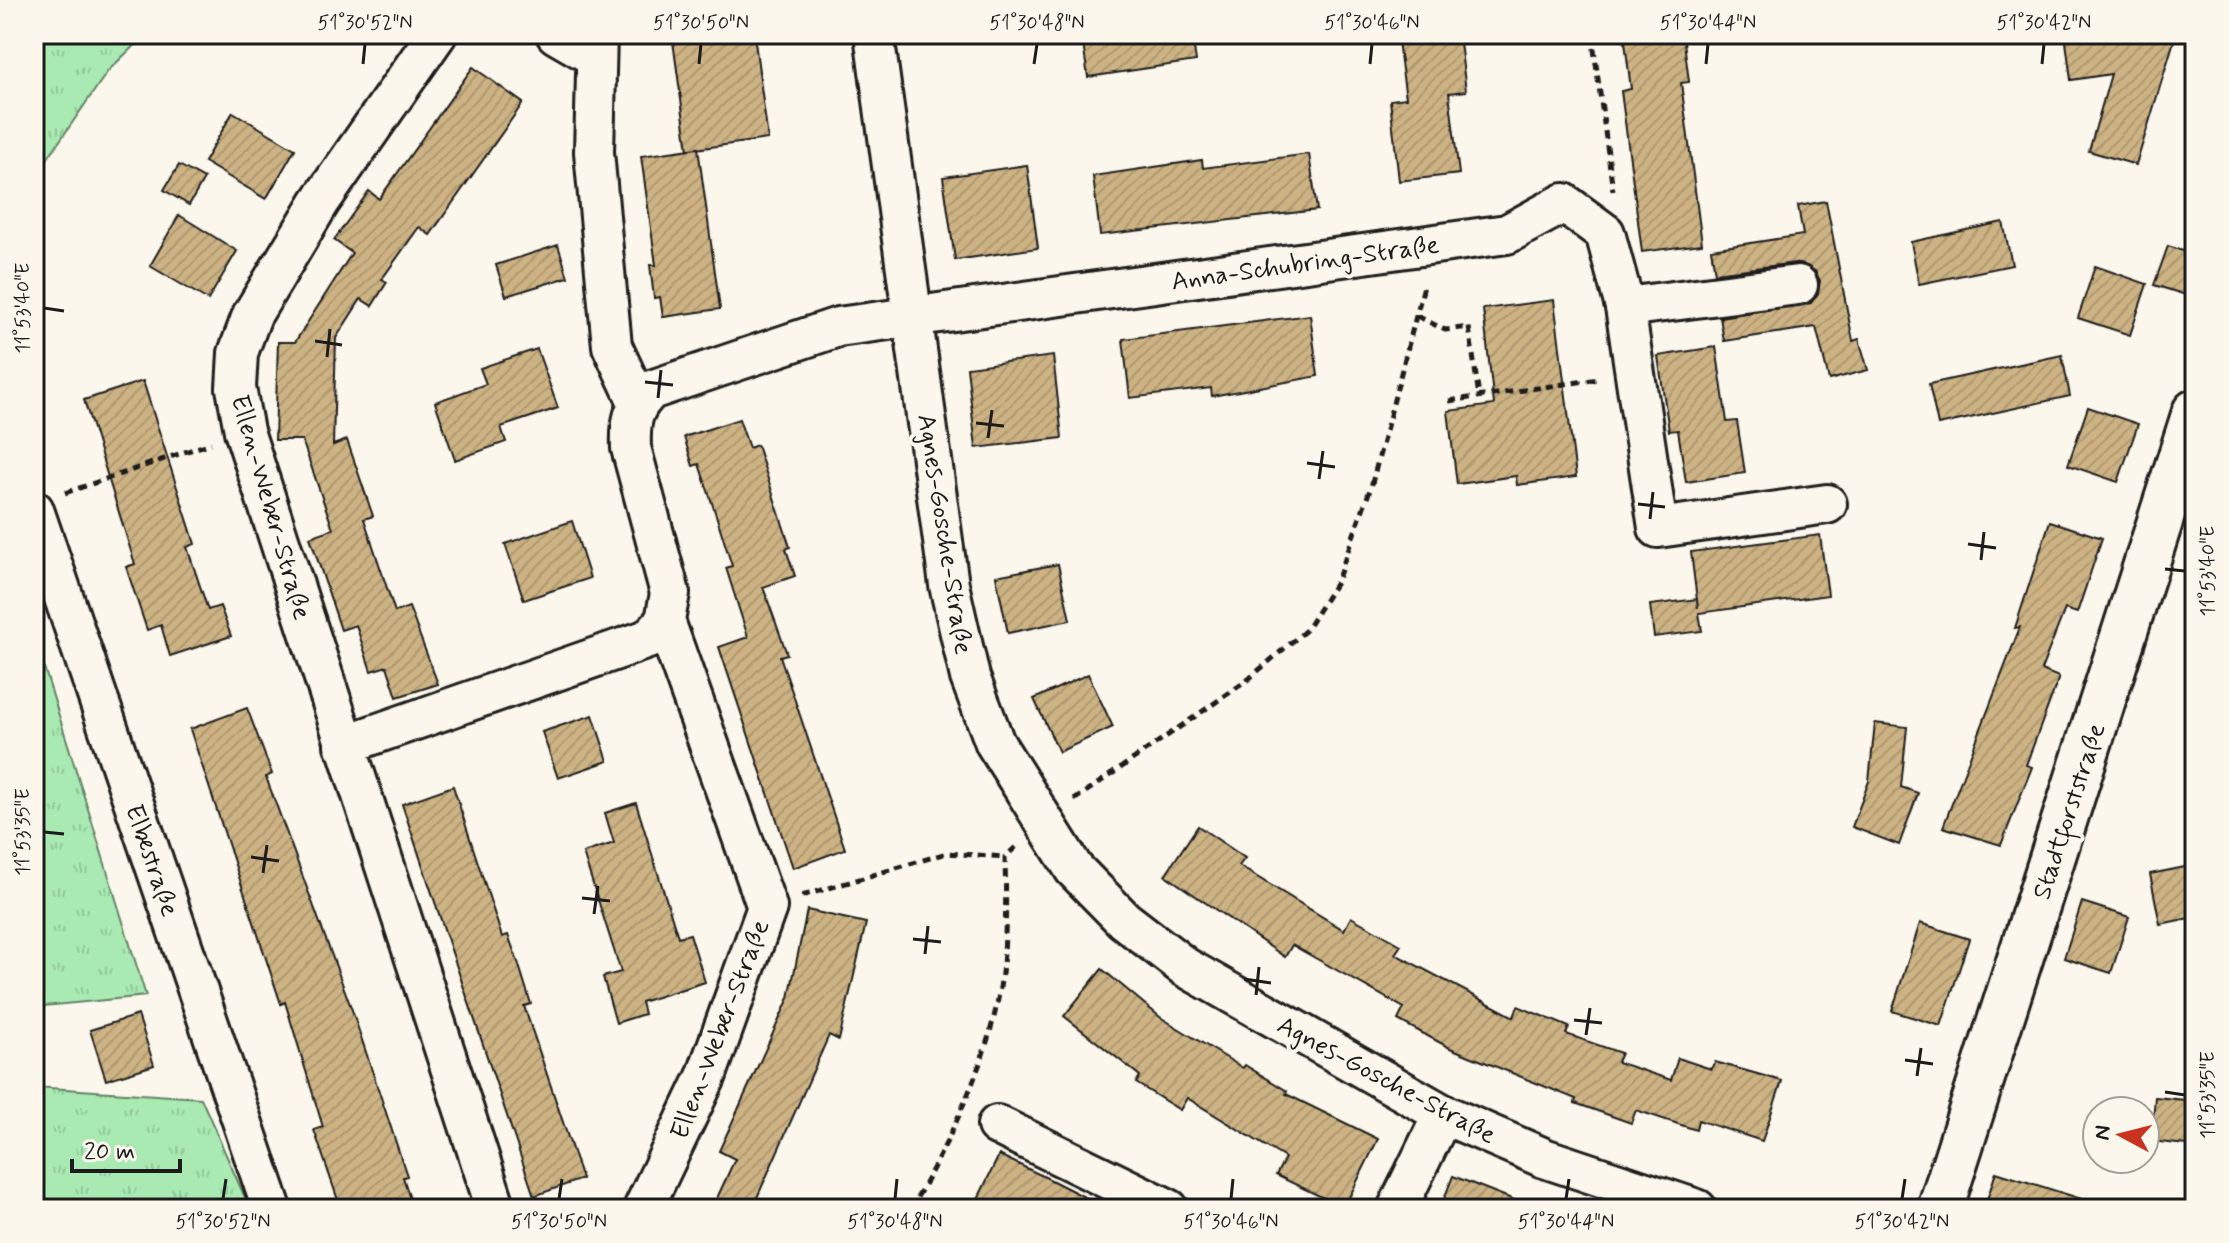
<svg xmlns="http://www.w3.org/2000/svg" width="2229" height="1243" viewBox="0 0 2229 1243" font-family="Mynerve,sans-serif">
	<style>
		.grass { fill: url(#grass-tufts); stroke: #628367; stroke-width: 2 }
		.building { fill: url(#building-hatch); stroke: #1c1c1c; stroke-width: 2 }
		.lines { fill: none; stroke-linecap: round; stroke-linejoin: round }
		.street-casing { stroke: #1c1c1c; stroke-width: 44 }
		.secondary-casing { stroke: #1c1c1c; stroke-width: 50 }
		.path { stroke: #1c1c1c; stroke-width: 5; stroke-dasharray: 8 6; stroke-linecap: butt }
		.street { stroke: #fbf7ec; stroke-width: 38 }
		.secondary { stroke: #fbf7ec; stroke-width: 44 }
		.ticks { fill: none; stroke: #1c1c1c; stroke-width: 3 }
		.labels { text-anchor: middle; stroke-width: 8; stroke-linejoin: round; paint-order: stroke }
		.street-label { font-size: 26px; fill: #1c1c1c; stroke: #fbf7ec }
		.neatline { fill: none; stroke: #1c1c1c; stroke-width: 3 }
		.ticks-label { font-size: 20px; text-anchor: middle; fill: #1c1c1c }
	</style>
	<defs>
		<pattern id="grass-tufts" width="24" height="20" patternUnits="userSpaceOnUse" patternTransform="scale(2)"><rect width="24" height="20" fill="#a9eab2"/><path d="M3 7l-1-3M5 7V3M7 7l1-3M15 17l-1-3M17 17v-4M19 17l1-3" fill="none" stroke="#91c898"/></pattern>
		<pattern id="building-hatch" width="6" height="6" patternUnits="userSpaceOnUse" patternTransform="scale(2)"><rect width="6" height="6" fill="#cdb383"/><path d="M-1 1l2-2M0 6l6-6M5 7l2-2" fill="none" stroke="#af9971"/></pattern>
	</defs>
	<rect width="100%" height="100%" fill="#fbf7ec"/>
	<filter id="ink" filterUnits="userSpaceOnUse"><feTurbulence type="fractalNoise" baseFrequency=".0125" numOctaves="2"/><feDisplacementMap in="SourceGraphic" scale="16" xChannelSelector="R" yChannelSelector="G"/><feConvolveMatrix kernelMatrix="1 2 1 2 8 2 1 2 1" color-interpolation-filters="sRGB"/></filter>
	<g filter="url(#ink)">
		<g class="grass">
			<polygon points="34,34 146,34 108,71 34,178"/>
			<polygon points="34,635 146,996 34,1007"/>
			<polygon points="34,1087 201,1098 250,1209 34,1209"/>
		</g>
		<g class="building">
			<polygon points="672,34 703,34 705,43 754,34 768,139 688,150"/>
			<polygon points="1148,34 1192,34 1196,61 1088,77 1083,44"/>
			<polygon points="1397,34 1459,34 1466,91 1449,93 1459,174 1399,181 1390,100 1406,98"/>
			<polygon points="1624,34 1683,34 1689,82 1681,83 1702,244 1642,252 1621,91 1631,89"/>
			<polygon points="2065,34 2176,34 2136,165 2089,151 2111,74 2071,80"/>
			<polygon points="473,67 523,103 430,235 419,227 382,279 387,282 372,306 361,299 336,338 333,445 347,440 373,516 364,519 395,612 409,607 438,684 397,697 387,666 371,671 356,625 341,630 310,537 333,529 302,440 275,440 278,342 295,342 352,253 334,240 369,191 379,199"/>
			<polygon points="233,112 295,149 266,199 204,162"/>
			<polygon points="698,148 720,309 663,317 660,297 654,298 650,265 656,265 641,156"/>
			<polygon points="1309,154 1317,210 1100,235 1093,176 1202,160 1203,168"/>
			<polygon points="179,165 204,179 189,205 164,190"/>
			<polygon points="1027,165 1038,248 955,260 943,177"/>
			<polygon points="1826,201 1853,341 1859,339 1868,370 1829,380 1816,327 1724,341 1720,317 1811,303 1818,293 1820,281 1815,271 1795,263 1715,273 1711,249 1803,235 1798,206"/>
			<polygon points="179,215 237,251 208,300 150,266"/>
			<polygon points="2003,222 2012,265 1919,284 1911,242"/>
			<polygon points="558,245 568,277 506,296 496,265"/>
			<polygon points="2168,246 2195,255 2195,268 2186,295 2154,285"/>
			<polygon points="2095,266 2147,284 2130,335 2078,318"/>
			<polygon points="1554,300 1576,477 1517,485 1516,476 1457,484 1448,411 1494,405 1483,309"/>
			<polygon points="1310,315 1318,376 1212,396 1211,388 1130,398 1123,339"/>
			<polygon points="1716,347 1727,422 1737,421 1745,473 1686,482 1678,430 1669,431 1658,356"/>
			<polygon points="537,349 558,408 501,427 506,442 455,460 435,402 486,384 480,368"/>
			<polygon points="2062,355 2070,396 1938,425 1929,384"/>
			<polygon points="1053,356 1062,438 976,448 967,367"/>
			<polygon points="143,381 195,544 187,547 208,610 220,606 231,636 170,656 161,625 147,630 126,567 135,564 84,400"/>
			<polygon points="2088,407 2138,424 2118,482 2068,465"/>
			<polygon points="739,419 749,448 757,445 790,547 786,549 795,576 763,587 787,654 780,656 845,849 793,868 719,647 748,637 726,568 732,566 716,515 699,464 693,466 684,437"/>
			<polygon points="572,521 590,578 524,600 505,544"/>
			<polygon points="2050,521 2102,538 2077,613 2065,609 2041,670 2059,677 2026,765 2032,767 2001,845 1943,827 2020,627 2015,628"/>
			<polygon points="1820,535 1828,595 1699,613 1702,631 1654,637 1650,605 1697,599 1698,608 1691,552"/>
			<polygon points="1058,564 1070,620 1008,633 996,576"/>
			<polygon points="1088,674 1113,727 1059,752 1034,699"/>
			<polygon points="247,708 272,774 266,777 352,1010 407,1176 403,1177 413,1209 341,1209 314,1130 323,1127 285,1002 281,1004 190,729"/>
			<polygon points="593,715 608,761 558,778 542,732"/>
			<polygon points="1875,723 1907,727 1901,787 1918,793 1899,845 1852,827 1869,781"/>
			<polygon points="453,786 502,937 508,935 518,962 531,1004 524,1006 582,1179 534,1196 402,804"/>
			<polygon points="636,803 678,937 690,934 705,982 641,1002 644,1014 616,1023 603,977 621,972 583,853 614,843 605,813"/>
			<polygon points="1198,826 1245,858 1239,866 1344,930 1351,917 1401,945 1395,954 1514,1017 1518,1006 1569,1027 1566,1034 1621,1053 1617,1062 1671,1080 1678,1058 1711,1069 1715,1062 1782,1081 1762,1141 1698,1120 1696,1130 1636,1110 1631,1123 1575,1103 1576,1099 1450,1048 1398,1020 1404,1008 1292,945 1285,957 1165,875"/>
			<polygon points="2195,865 2195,917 2160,924 2150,874"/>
			<polygon points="2082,902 2129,917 2111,973 2064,958"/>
			<polygon points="807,910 866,923 839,1040 829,1035 752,1209 712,1209 735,1159 719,1151 789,998"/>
			<polygon points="1920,923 1969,939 1941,1026 1892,1011"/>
			<polygon points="1102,969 1160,1017 1243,1068 1245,1065 1287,1091 1286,1094 1378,1139 1344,1208 1276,1175 1285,1158 1187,1098 1180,1110 1136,1083 1140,1076 1064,1016"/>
			<polygon points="138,1015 154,1065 106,1080 90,1030"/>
			<polygon points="2155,1097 2195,1101 2195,1146 2151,1141"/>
			<polygon points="999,1155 1049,1179 1108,1209 973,1209"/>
			<polygon points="1996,1172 2094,1203 2093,1209 1984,1209"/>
			<polygon points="1453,1176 1532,1207 1532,1209 1440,1209"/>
		</g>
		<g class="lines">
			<g class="street-casing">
				<g id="street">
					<polyline points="437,34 320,202 252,315 238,353 236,388 244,431 496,1209"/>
					<polyline points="556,34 594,56"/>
					<polyline points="597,34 594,152 612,346 638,402"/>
					<polyline points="874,34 949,585 970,677 995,743 1074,869 1124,920 1185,967 1443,1114 1544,1158 1697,1209"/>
					<polyline points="1625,307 1798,285"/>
					<polyline points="34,510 272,1209"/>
					<polyline points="344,745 648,639 665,621"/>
					<polyline points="997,1125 1169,1209"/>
					<path d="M643,1209l63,-132 61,-170 -102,-286 5,-28 -39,-145c-1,-25 1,-41 20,-58l187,-63 669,-93 57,-31 41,30 20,74 33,221 169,-24"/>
					<polyline points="1397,1209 1443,1114"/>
				</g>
			</g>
			<g class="secondary-casing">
				<polyline id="secondary" points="1940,1209 2195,412"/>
			</g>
			<g class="path">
				<polyline points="1592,34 1613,191"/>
				<polyline points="1417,316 1445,330 1469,327 1479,397"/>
				<polyline points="1449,401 1599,379"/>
				<polyline points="65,493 211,443"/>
				<polyline points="1074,800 1245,682 1306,630 1337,581 1371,487 1425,282"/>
				<polyline points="802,896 947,853 1005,857"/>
				<path d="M910,1209c36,-59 75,-143 88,-210 9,-47 8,-95 7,-142l12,-11"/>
			</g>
			<use href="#street" class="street"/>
			<use href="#secondary" class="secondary"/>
		</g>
	</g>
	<path class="ticks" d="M363,64l2,-20M699,64l2,-20M1034,64l3,-20M1370,64l2,-20M1706,64l2,-20M2042,64l2,-20M44,308l20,3M315,341l27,4M327,357l3,-28M645,382l28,3M658,398l3,-28M976,423l28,3M988,438l4,-28M1307,463l28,4M1319,479l4,-28M1638,504l27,3M1650,519l3,-27M1968,544l28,4M1981,560l3,-28M2165,569l20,2M44,832l20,2M251,857l28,4M263,873l4,-28M582,898l28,3M594,914l4,-28M913,939l28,3M925,954l3,-28M1244,979l27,4M1256,995l3,-28M1574,1020l28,3M1586,1035l4,-27M1905,1060l28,4M1917,1076l4,-28M2165,1092l20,3M223,1199l3,-20M559,1199l3,-20M895,1199l2,-20M1231,1199l2,-20M1566,1199l3,-20M1902,1199l3,-20"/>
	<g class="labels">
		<g class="street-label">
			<text transform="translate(1305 262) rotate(-8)" y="9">Anna-Schubring-Straße</text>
			<text transform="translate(272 507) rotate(74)" y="9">Ellen-Weber-Straße</text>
			<text transform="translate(946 534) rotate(81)" y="9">Agnes-Gosche-Straße</text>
			<text transform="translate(2068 811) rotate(-72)" y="9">Stadtforststraße</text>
			<text transform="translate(153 860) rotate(71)" y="9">Elbestraße</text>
			<text transform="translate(719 1029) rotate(-69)" y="9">Ellen-Weber-Straße</text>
			<text transform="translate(1387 1079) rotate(28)" y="9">Agnes-Gosche-Straße</text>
		</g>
	</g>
	<rect width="2229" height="1243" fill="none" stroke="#fbf7ec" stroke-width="88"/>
	<g transform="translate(2121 1135) rotate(277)"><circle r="38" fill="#fbf7ec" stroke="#a29f99" stroke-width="2"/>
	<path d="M0-6L14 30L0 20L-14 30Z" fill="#c8321e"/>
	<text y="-12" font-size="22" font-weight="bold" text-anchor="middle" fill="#1c1c1c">N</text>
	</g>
	<path d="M72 1159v12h108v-12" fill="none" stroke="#1c1c1c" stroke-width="4"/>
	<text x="84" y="1159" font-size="24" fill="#1c1c1c" stroke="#fbf7ec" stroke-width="6" paint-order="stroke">20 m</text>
	<rect x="44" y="44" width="2141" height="1155" class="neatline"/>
	<g class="ticks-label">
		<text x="365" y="29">51°30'52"N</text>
		<text x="701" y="29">51°30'50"N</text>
		<text x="1037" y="29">51°30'48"N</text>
		<text x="1372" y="29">51°30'46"N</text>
		<text x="1708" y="29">51°30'44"N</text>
		<text x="2044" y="29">51°30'42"N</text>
		<text transform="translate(22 308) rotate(-90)" y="7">11°53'40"E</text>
		<text transform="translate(2207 571) rotate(-90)" y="7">11°53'40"E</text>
		<text transform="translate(22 832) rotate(-90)" y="7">11°53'35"E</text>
		<text transform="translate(2207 1095) rotate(-90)" y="7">11°53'35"E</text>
		<text x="223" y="1228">51°30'52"N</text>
		<text x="559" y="1228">51°30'50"N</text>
		<text x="895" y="1228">51°30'48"N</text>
		<text x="1231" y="1228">51°30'46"N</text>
		<text x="1566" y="1228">51°30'44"N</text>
		<text x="1902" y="1228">51°30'42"N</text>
	</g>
</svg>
